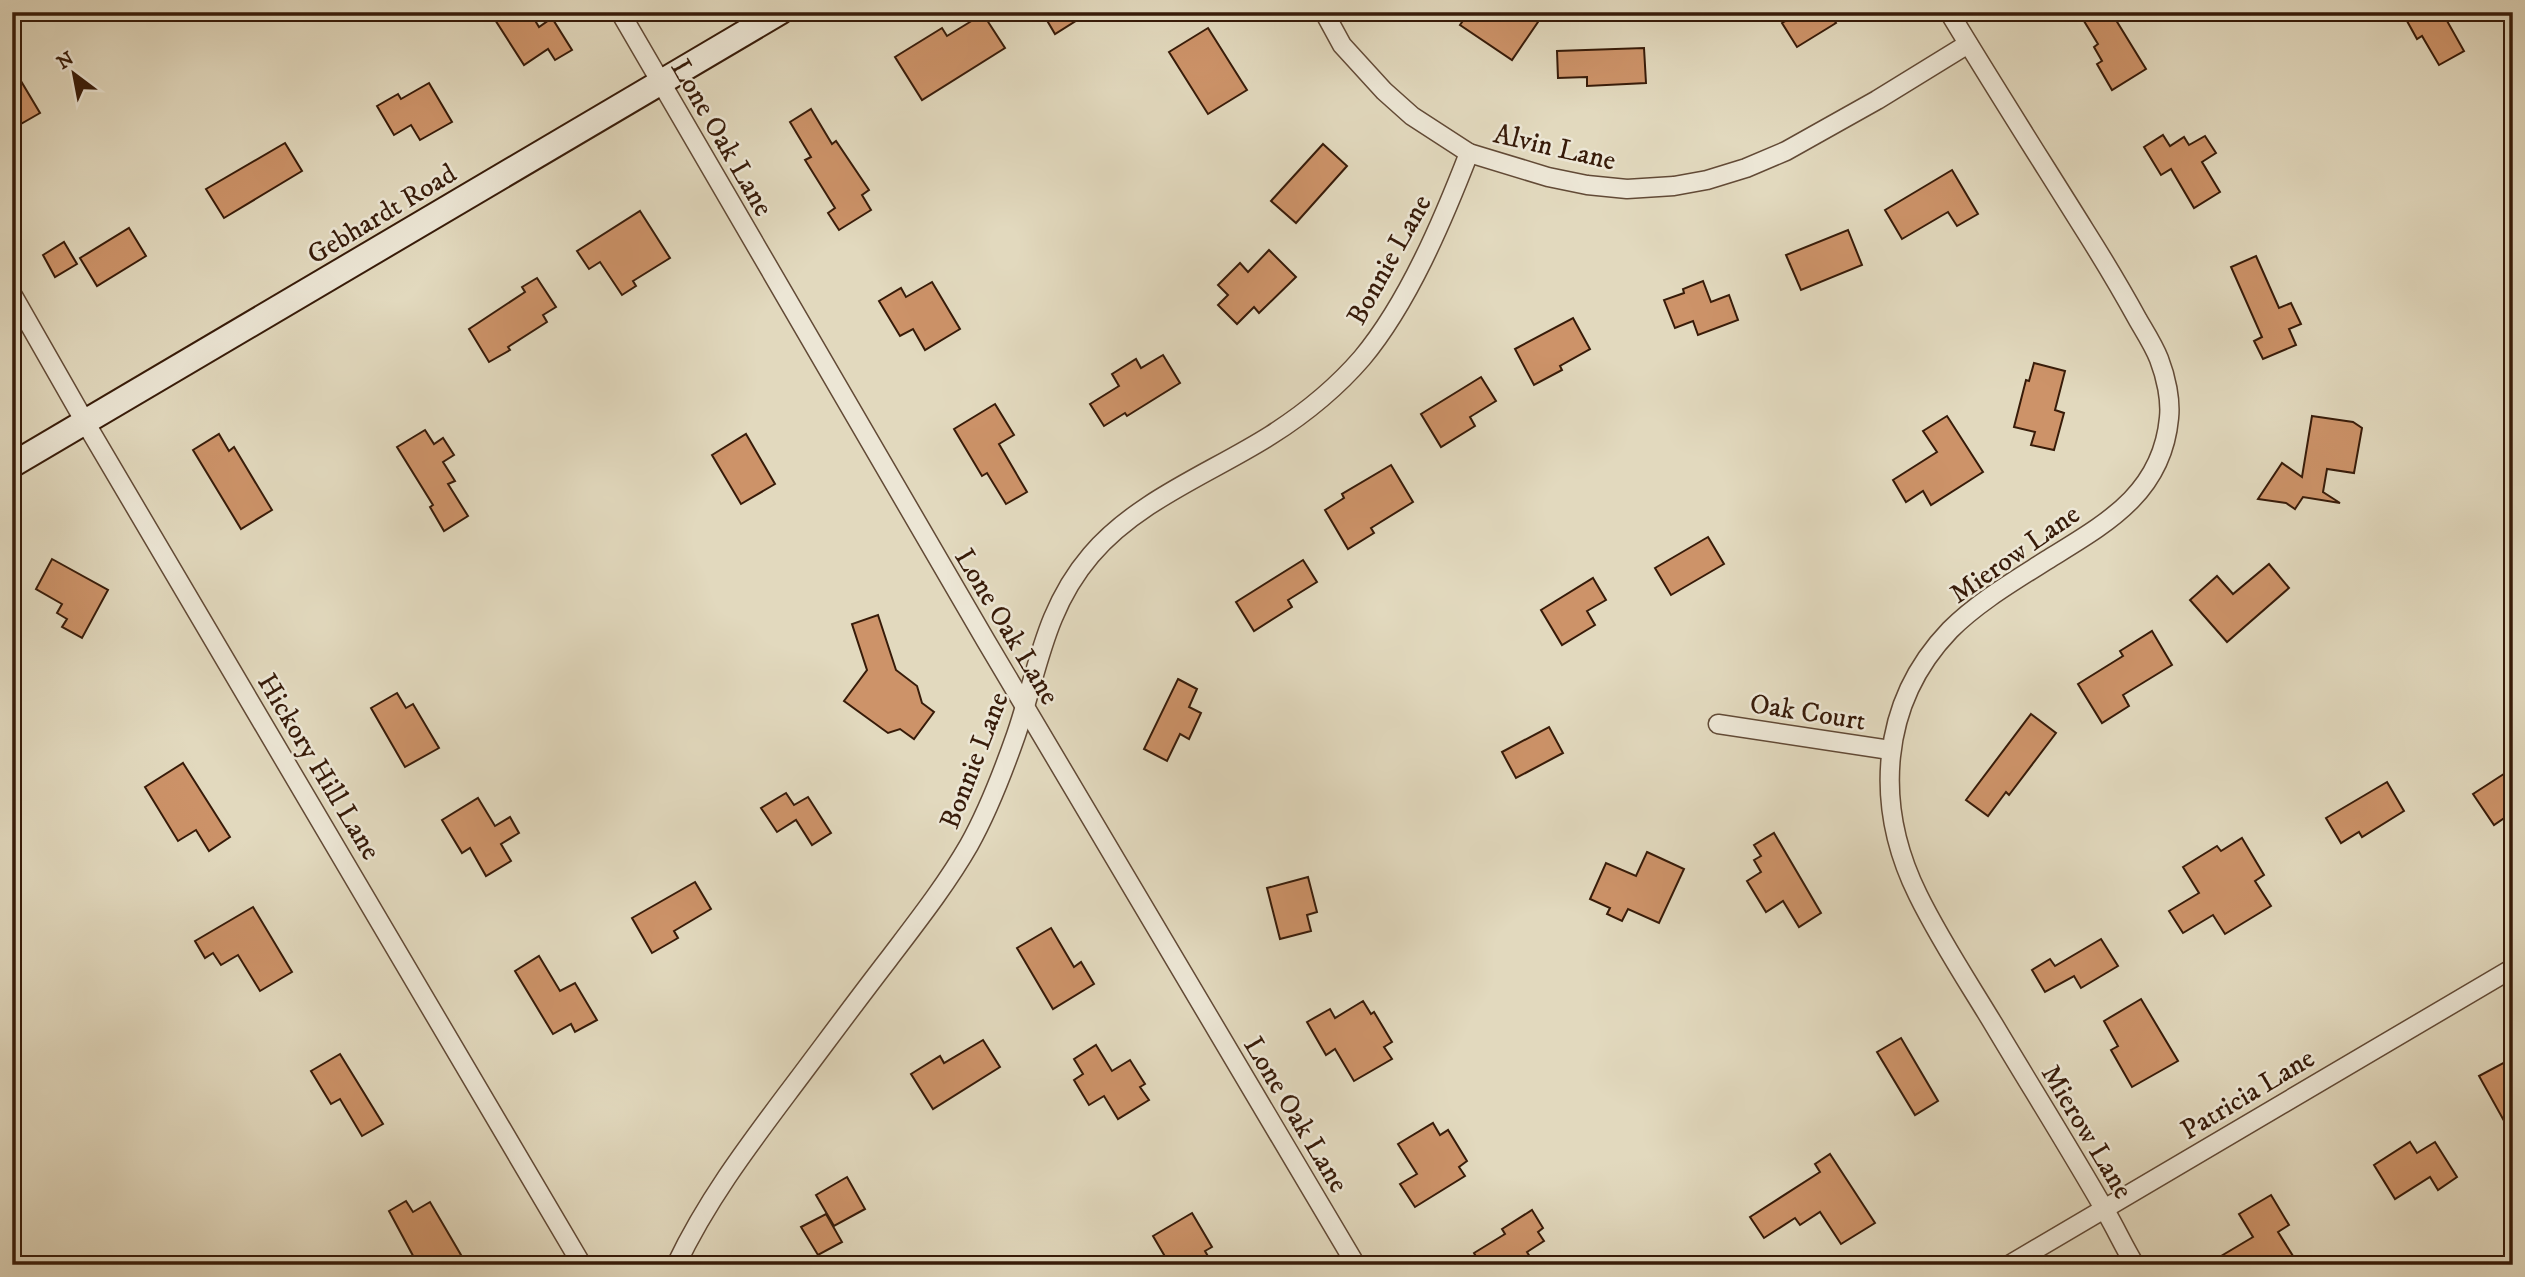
<svg xmlns="http://www.w3.org/2000/svg" width="2525" height="1277" viewBox="0 0 2525 1277" font-family="'IM FELL DW Pica',serif">
	<style>
		.building { fill: #cd9369; stroke: #371b09; stroke-width: 2 }
		.lines { fill: none; stroke-linecap: round; stroke-linejoin: round }
		.street-casing { stroke: #624a36; stroke-width: 21 }
		.secondary-casing { stroke: #371b09; stroke-width: 28 }
		.street { stroke: #ece6d5; stroke-width: 18 }
		.secondary { stroke: #ece6d5; stroke-width: 24 }
		.labels { text-anchor: middle; stroke-width: 5; stroke-linejoin: round; paint-order: stroke }
		.street-label { font-size: 28px; fill: #371b09; stroke: #ece6d5 }
	</style>
	<rect width="100%" height="100%" fill="#e2d9be"/>
	<filter id="stains"><feTurbulence type="fractalNoise" baseFrequency=".00286" numOctaves="4"/><feColorMatrix values="0 0 0 0 .2 0 0 0 0 .09 0 0 0 0 .02 0 0 0 .5 -.17"/></filter>
	<radialGradient id="worn" r=".72"><stop offset=".6" stop-color="#630" stop-opacity="0"/><stop offset="1" stop-color="#630" stop-opacity=".3"/></radialGradient>
	<g class="building">
		<polygon points="490,12 530,12 539,27 552,18 572,50 555,60 548,49 524,65"/>
		<polygon points="1042,12 1090,12 1055,34"/>
		<polygon points="1469,12 1524,12 1538,22 1512,60 1460,25"/>
		<polygon points="1785,12 1829,12 1836,23 1797,47 1782,23 1789,19"/>
		<polygon points="2098,12 2111,12 2146,69 2112,90 2097,64 2102,61 2094,47 2098,44 2084,21"/>
		<polygon points="2402,12 2442,12 2464,51 2439,65 2422,36 2417,39"/>
		<polygon points="983,14 1005,48 922,100 895,57 942,28 947,36"/>
		<polygon points="1208,28 1247,90 1208,114 1169,52"/>
		<polygon points="1644,48 1646,83 1587,86 1587,77 1558,78 1557,51"/>
		<polygon points="12,66 40,113 12,129"/>
		<polygon points="429,83 452,122 420,140 411,125 394,135 377,106 398,94 401,99"/>
		<polygon points="811,109 832,144 836,141 869,190 862,195 871,210 839,230 828,213 835,208 805,160 811,157 790,122"/>
		<polygon points="2163,135 2170,146 2184,137 2189,145 2205,136 2216,153 2202,162 2220,192 2194,208 2171,169 2161,175 2144,147"/>
		<polygon points="285,143 302,171 224,218 206,189"/>
		<polygon points="1323,144 1347,166 1296,223 1271,201"/>
		<polygon points="1952,170 1978,214 1957,226 1948,212 1902,239 1885,210"/>
		<polygon points="640,211 670,258 633,281 636,286 622,295 600,262 589,269 577,251"/>
		<polygon points="129,228 146,256 97,286 80,258"/>
		<polygon points="1848,230 1862,265 1801,290 1786,255"/>
		<polygon points="64,242 77,264 55,277 43,255"/>
		<polygon points="1269,250 1296,277 1259,313 1254,307 1237,324 1218,305 1228,295 1218,285 1240,263 1248,272"/>
		<polygon points="2256,256 2279,308 2291,303 2301,324 2289,329 2296,345 2263,359 2254,341 2262,337 2231,267"/>
		<polygon points="537,278 556,307 543,315 547,322 508,347 510,350 489,362 469,329 525,292 522,287"/>
		<polygon points="1703,281 1711,302 1729,295 1738,320 1698,335 1693,321 1675,328 1664,300 1684,293 1683,289"/>
		<polygon points="932,282 960,329 925,350 913,329 900,336 879,301 901,288 906,297"/>
		<polygon points="1573,318 1590,349 1560,366 1562,370 1534,385 1515,349"/>
		<polygon points="1163,355 1180,383 1127,416 1125,413 1104,426 1090,404 1119,386 1112,374 1136,359 1141,368"/>
		<polygon points="2034,363 2065,371 2055,410 2064,413 2054,450 2031,445 2035,432 2014,427 2026,380 2029,381"/>
		<polygon points="1481,377 1496,401 1470,417 1475,426 1441,447 1421,414"/>
		<polygon points="995,404 1014,435 999,444 1027,492 1006,504 987,473 982,476 954,429"/>
		<polygon points="1947,416 1983,472 1931,505 1923,491 1906,502 1893,480 1937,452 1923,431"/>
		<polygon points="2312,416 2353,422 2362,428 2354,473 2327,469 2323,492 2340,503 2303,497 2295,509 2286,503 2258,499 2282,463 2302,477"/>
		<polygon points="425,430 434,444 443,438 454,455 443,462 455,481 448,484 468,516 444,531 430,507 433,505 397,447"/>
		<polygon points="219,434 229,451 234,447 272,510 241,529 193,450"/>
		<polygon points="746,434 775,484 741,504 712,455"/>
		<polygon points="1391,465 1413,502 1371,528 1374,533 1348,549 1325,510 1344,498 1342,494"/>
		<polygon points="1708,537 1724,564 1671,595 1655,568"/>
		<polygon points="52,559 108,590 82,638 62,627 67,619 57,613 62,604 36,589"/>
		<polygon points="1303,560 1317,582 1288,600 1292,607 1254,631 1236,602"/>
		<polygon points="2269,564 2289,588 2227,642 2190,600 2217,576 2233,594"/>
		<polygon points="1593,578 1606,600 1587,611 1595,625 1562,645 1541,610"/>
		<polygon points="878,615 896,670 917,686 922,703 934,712 914,739 900,729 888,733 844,701 867,670 852,624"/>
		<polygon points="2152,631 2172,665 2123,695 2129,706 2102,723 2078,684 2123,656 2120,651"/>
		<polygon points="1178,679 1197,689 1189,707 1201,713 1189,739 1180,734 1167,761 1144,749"/>
		<polygon points="397,693 406,708 413,704 439,748 405,767 371,708"/>
		<polygon points="2031,714 2056,733 2009,795 2006,792 1988,816 1966,800"/>
		<polygon points="1549,727 1563,753 1516,778 1502,752"/>
		<polygon points="183,763 230,837 209,851 196,830 178,841 145,787"/>
		<polygon points="2513,768 2513,812 2494,825 2473,794"/>
		<polygon points="2387,782 2404,811 2362,837 2359,832 2341,843 2326,818"/>
		<polygon points="786,793 794,805 808,797 831,833 812,845 796,820 777,832 761,808"/>
		<polygon points="478,798 495,826 510,817 519,833 501,844 511,861 486,876 470,848 462,853 442,820"/>
		<polygon points="1774,833 1821,913 1799,927 1783,901 1766,912 1747,881 1761,872 1754,860 1761,856 1754,845"/>
		<polygon points="2242,838 2264,875 2255,881 2271,906 2225,934 2213,915 2183,933 2169,911 2199,893 2183,867 2217,846 2221,851"/>
		<polygon points="1647,852 1684,869 1659,923 1628,909 1622,921 1607,914 1610,908 1590,899 1606,863 1636,876"/>
		<polygon points="1308,877 1317,912 1307,915 1311,931 1280,939 1267,888"/>
		<polygon points="695,882 711,909 674,931 678,938 652,953 632,918"/>
		<polygon points="253,907 292,972 260,991 238,955 221,965 213,953 205,958 195,941"/>
		<polygon points="1051,928 1074,967 1081,962 1094,984 1053,1009 1017,948"/>
		<polygon points="2101,939 2118,966 2081,988 2074,976 2045,992 2032,970 2050,959 2055,966"/>
		<polygon points="539,956 560,991 575,983 597,1020 575,1032 571,1024 553,1034 515,971"/>
		<polygon points="2141,999 2178,1061 2132,1087 2111,1050 2118,1046 2104,1021"/>
		<polygon points="1363,1001 1371,1014 1374,1012 1392,1042 1384,1047 1392,1059 1354,1081 1335,1049 1326,1055 1307,1022 1330,1009 1335,1018"/>
		<polygon points="1901,1038 1938,1101 1915,1115 1877,1052"/>
		<polygon points="983,1040 1000,1067 933,1109 911,1074 940,1056 944,1063"/>
		<polygon points="1096,1045 1112,1071 1130,1060 1145,1084 1140,1087 1149,1100 1118,1119 1104,1096 1089,1105 1074,1080 1083,1074 1074,1059"/>
		<polygon points="340,1054 383,1124 362,1136 340,1099 331,1104 311,1071"/>
		<polygon points="2507,1061 2513,1072 2513,1137 2479,1076"/>
		<polygon points="1433,1123 1440,1135 1448,1130 1467,1161 1459,1167 1465,1176 1415,1207 1400,1184 1417,1174 1398,1144"/>
		<polygon points="2410,1142 2417,1153 2435,1142 2457,1177 2438,1190 2430,1177 2395,1199 2374,1165"/>
		<polygon points="1830,1154 1875,1223 1841,1244 1820,1212 1800,1225 1795,1218 1764,1238 1750,1217 1820,1172 1815,1164"/>
		<polygon points="847,1177 865,1209 834,1226 816,1195"/>
		<polygon points="2271,1195 2289,1225 2278,1232 2293,1256 2278,1265 2206,1265 2253,1237 2239,1214"/>
		<polygon points="406,1201 413,1212 430,1202 461,1255 444,1265 418,1265 389,1211"/>
		<polygon points="1532,1210 1543,1228 1538,1232 1544,1241 1527,1252 1535,1265 1481,1265 1474,1253 1505,1234 1502,1229"/>
		<polygon points="1192,1213 1212,1247 1205,1251 1213,1265 1170,1265 1153,1236"/>
		<polygon points="826,1214 842,1242 818,1255 801,1227"/>
	</g>
	<g class="lines">
		<g class="street-casing">
			<g id="street">
				<polyline points="620,12 986,641 1356,1265"/>
				<polyline points="1324,12 1342,45 1384,91 1412,116 1469,153 1548,177 1587,185 1627,189 1674,186 1707,180 1746,168 1786,151 1877,100 1968,44"/>
				<path d="M1949,12c44,73 90,145 135,217 19,30 37,60 54,91 7,12 16,26 21,39 7,18 12,41 10,59 -7,76 -64,106 -122,142 -33,21 -69,42 -97,70 -71,74 -76,176 -32,265 22,45 50,87 76,130 37,62 76,124 112,187 10,17 18,35 29,53"/>
				<polyline points="12,294 85,422 582,1265"/>
				<polyline points="1718,724 1890,750"/>
				<path d="M676,1265c30,-63 69,-115 111,-171 34,-45 67,-90 101,-134 28,-37 58,-75 81,-115 19,-34 34,-73 47,-110 22,-64 28,-125 75,-180 47,-55 120,-82 180,-120 33,-21 66,-48 91,-77 46,-55 81,-138 107,-205"/>
				<polyline points="2009,1265 2513,968"/>
			</g>
		</g>
		<g class="secondary-casing">
			<polyline id="secondary" points="12,465 780,12"/>
		</g>
		<use href="#street" class="street"/>
		<use href="#secondary" class="secondary"/>
	</g>
	<g class="labels">
		<g class="street-label">
			<text transform="translate(723 137) rotate(60)" y="10">Lone Oak Lane</text>
			<text transform="translate(1555 146) rotate(13)" y="10">Alvin Lane</text>
			<text transform="translate(381 213) rotate(-31)" y="10">Gebhardt Road</text>
			<text transform="translate(1388 259) rotate(-61)" y="10">Bonnie Lane</text>
			<text transform="translate(2014 553) rotate(-35)" y="10">Mierow Lane</text>
			<text transform="translate(1008 626) rotate(59)" y="10">Lone Oak Lane</text>
			<text transform="translate(1808 711) rotate(9)" y="10">Oak Court</text>
			<text transform="translate(973 760) rotate(-69)" y="10">Bonnie Lane</text>
			<text transform="translate(320 766) rotate(59)" y="10">Hickory Hill Lane</text>
			<text transform="translate(2247 1093) rotate(-31)" y="10">Patricia Lane</text>
			<text transform="translate(1297 1114) rotate(59)" y="10">Lone Oak Lane</text>
			<text transform="translate(2088 1131) rotate(59)" y="10">Mierow Lane</text>
		</g>
	</g>
	<rect width="2525" height="1277" fill="none" stroke="#e2d9be" stroke-width="42"/>
	<rect x="14" y="14" width="2497" height="1249" fill="none" stroke="#371b09" stroke-width="3.5"/>
	<rect x="21" y="21" width="2483" height="1235" fill="none" stroke="#371b09" stroke-width="2"/>
	<g transform="translate(74 74) rotate(328)" stroke="#ece6d5" stroke-width="5" paint-order="stroke">
	<path d="M0-5L12 26L0 18L-12 26Z" fill="#371b09"/>
	<text y="-10" font-size="19" font-weight="bold" text-anchor="middle" fill="#371b09">N</text>
	</g>
	<rect width="100%" height="100%" filter="url(#stains)"/>
	<rect width="100%" height="100%" fill="url(#worn)"/>
</svg>
